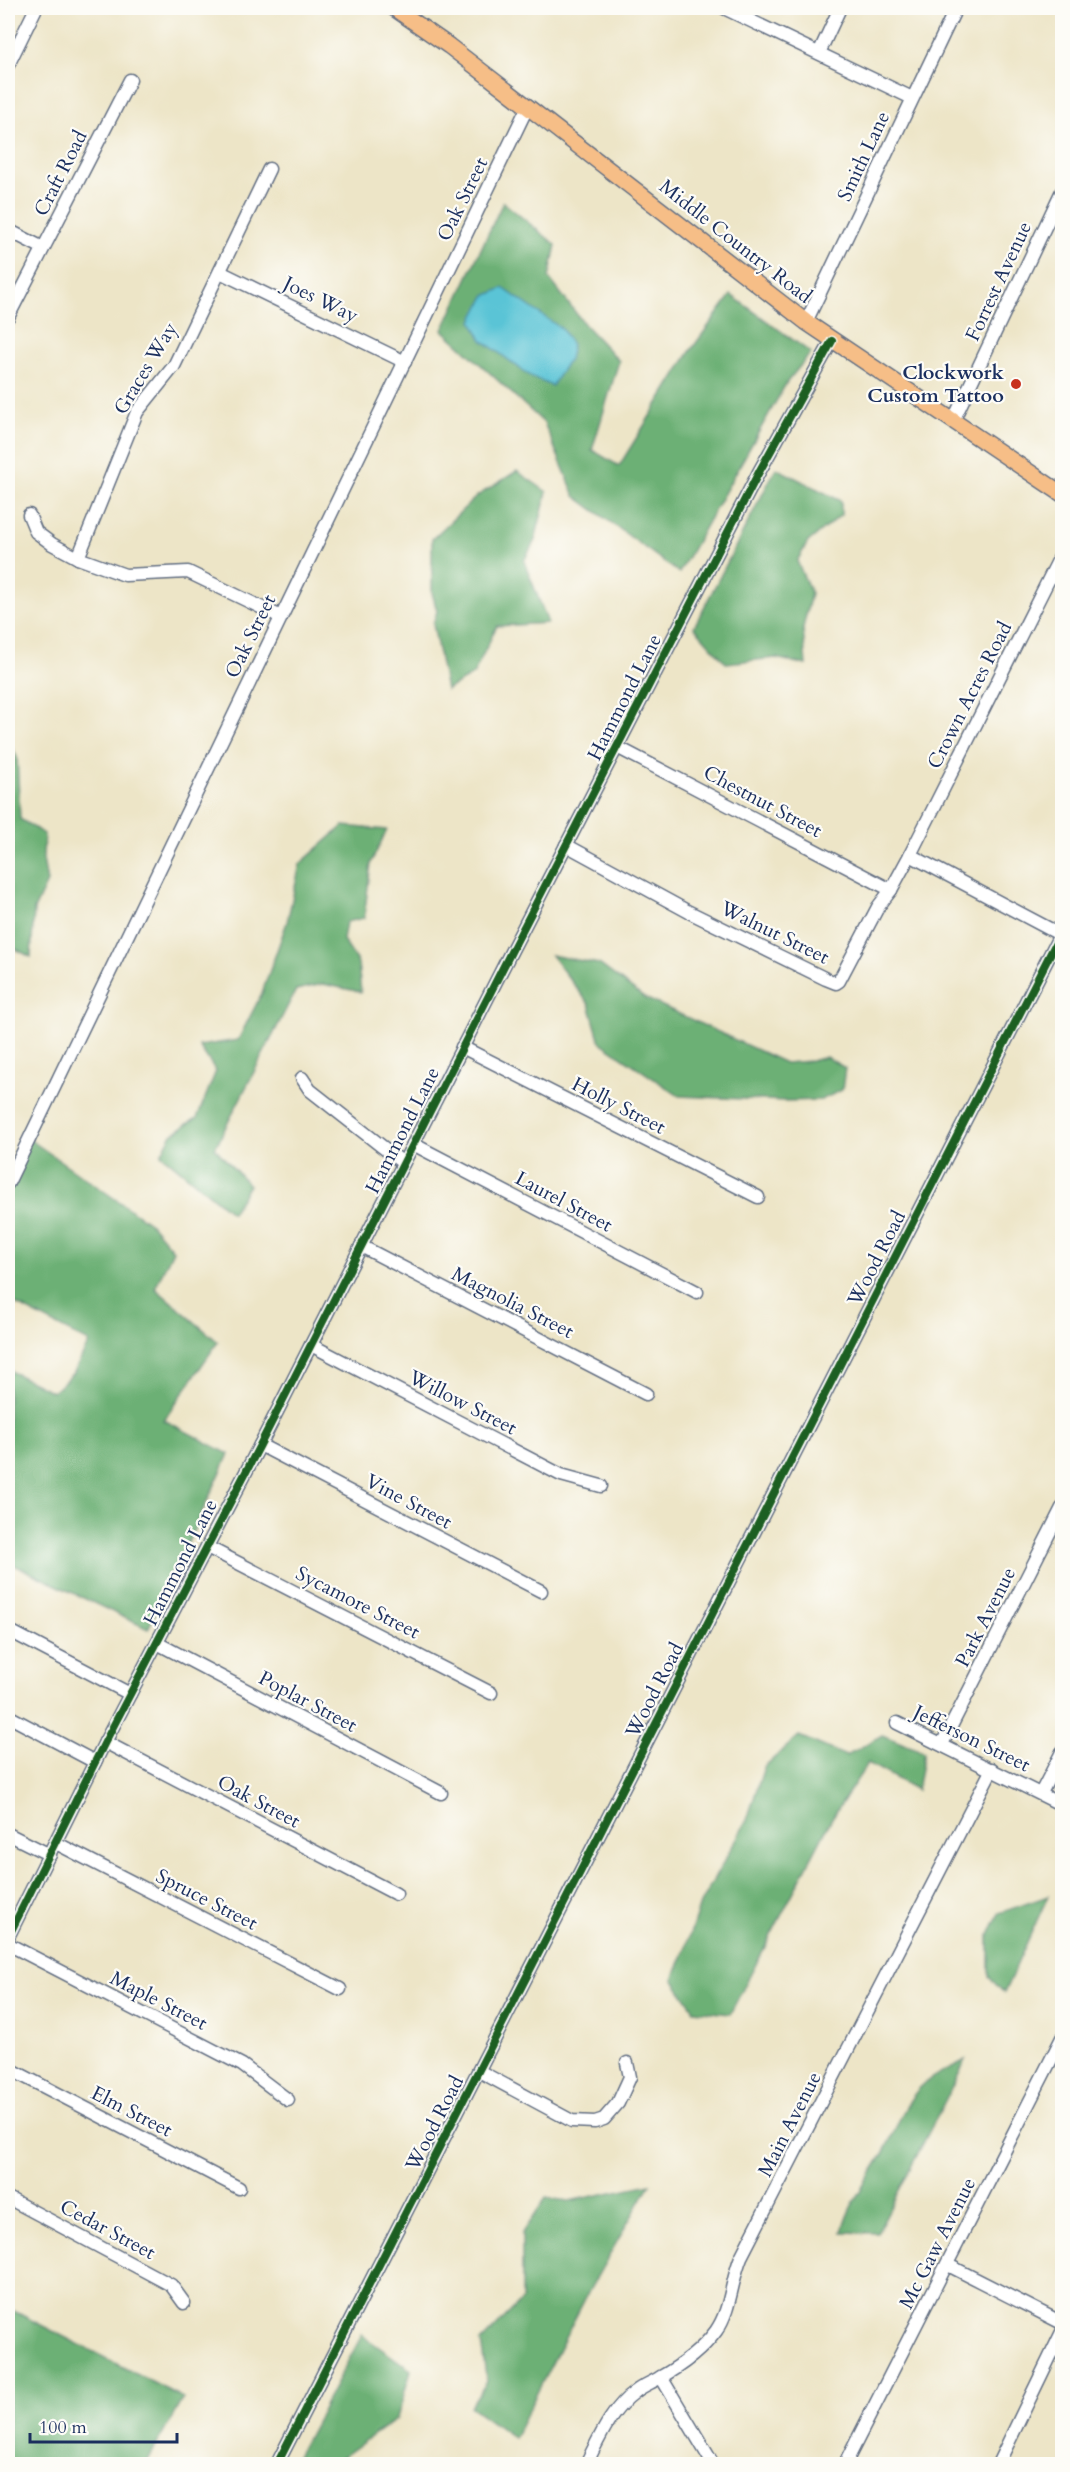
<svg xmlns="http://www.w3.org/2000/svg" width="1070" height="2472" viewBox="0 0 1070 2472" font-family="Cardo,serif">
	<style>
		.forest { fill: #6cb074; stroke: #447069; stroke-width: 1.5 }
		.water { fill: #5ac4d6; stroke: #3a7a9a; stroke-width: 1.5 }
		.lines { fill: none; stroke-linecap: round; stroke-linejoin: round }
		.minor-casing { stroke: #646f83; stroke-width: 15 }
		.major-casing { stroke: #646f83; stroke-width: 18 }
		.minor { stroke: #fff; stroke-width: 12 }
		.major { stroke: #f6be87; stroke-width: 15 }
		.cycleway-casing { stroke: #fdfcf7; stroke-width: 11 }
		.cycleway { stroke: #1b5e20; stroke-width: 8 }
		.poi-dot { fill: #c8321e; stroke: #fdfcf7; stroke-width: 2 }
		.labels { text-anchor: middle; stroke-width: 4.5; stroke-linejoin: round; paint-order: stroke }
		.street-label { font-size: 20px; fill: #1b2f5e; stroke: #fdfcf7 }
		.poi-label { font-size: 20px; font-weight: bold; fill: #1b2f5e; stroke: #fdfcf7; text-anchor: end }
	</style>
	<rect width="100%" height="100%" fill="#fdfcf7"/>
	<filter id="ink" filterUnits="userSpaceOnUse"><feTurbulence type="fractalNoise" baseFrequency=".0167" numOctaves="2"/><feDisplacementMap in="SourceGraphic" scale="12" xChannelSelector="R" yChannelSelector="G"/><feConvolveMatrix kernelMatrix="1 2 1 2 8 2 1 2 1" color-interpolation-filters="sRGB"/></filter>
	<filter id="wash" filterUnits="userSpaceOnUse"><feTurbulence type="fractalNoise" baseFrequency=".008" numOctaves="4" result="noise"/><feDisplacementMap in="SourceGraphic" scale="24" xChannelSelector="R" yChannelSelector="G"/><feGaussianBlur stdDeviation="1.35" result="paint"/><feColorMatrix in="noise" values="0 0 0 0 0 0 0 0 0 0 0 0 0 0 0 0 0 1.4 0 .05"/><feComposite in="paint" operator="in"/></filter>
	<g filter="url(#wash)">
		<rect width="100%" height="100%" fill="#ede5c7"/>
		<g class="forest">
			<polygon points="503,202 556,245 549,278 585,325 619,361 592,450 619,466 691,350 731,295 811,353 787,382 679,573 575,496 544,423 443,330"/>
			<polygon points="776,468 841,501 841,515 808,542 797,561 811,593 803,628 806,665 776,658 726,663 694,627"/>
			<polygon points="517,471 547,492 535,540 524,561 548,623 497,626 473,675 446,690 433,624 437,611 432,593 432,539 477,496"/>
			<polygon points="8,741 17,757 20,819 44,834 43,859 47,882 34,910 31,957 8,945"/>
			<polygon points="343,826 387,830 371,863 364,918 346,922 343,940 358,963 361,992 323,984 296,990 215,1148 249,1185 232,1213 161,1154 172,1134 197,1118 216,1071 199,1046 238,1040 262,993 287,922 300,864"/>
			<polygon points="551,955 599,964 643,997 785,1063 811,1061 826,1057 845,1068 842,1090 821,1100 785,1101 679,1096 600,1042 589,1004"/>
			<polygon points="29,1139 151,1224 173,1250 155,1288 218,1342 164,1420 229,1454 148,1629 8,1562 8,1370 53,1392 74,1372 89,1342 8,1300 8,1183"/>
			<polygon points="882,1735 924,1752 917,1790 868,1763 832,1818 730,2014 694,2010 673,1979 684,1952 700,1904 747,1820 764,1767 799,1736 846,1756"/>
			<polygon points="1048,1896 1004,1993 989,1977 989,1935 999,1913"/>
			<path d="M966,2060l-89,173 -35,-1c7,-28 23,-49 38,-73 15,-24 23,-58 45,-76 11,-10 28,-16 41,-23z"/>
			<polygon points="650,2184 590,2289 514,2438 470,2406 487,2382 481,2342 522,2300 522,2233 546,2198 569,2201"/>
			<polygon points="8,2308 183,2398 146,2464 8,2464"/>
			<polygon points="362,2335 411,2370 397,2418 333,2464 293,2464"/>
		</g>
		<polygon class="water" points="503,288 562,329 572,345 569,359 552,386 530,376 482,340 472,321 485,296"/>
	</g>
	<g filter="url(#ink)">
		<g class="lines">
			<g class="minor-casing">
				<g id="minor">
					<polyline points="724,8 912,98"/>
					<polyline points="819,53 840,8"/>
					<polyline points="8,65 36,8"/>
					<polyline points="8,230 43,248"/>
					<polyline points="220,272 405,362"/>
					<polyline points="8,317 130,80"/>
					<polyline points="806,322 956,8"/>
					<polyline points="953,421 1062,191"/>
					<polyline points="29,515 36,532 52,544 78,558 125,575 188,572 281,617"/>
					<polyline points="78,558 137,412 174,366 269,169"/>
					<polyline points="617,747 891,890"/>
					<polyline points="566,845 689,912 826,979 836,983 839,981 878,907 891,890 910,855 1062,553"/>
					<polyline points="910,855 1061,935"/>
					<polyline points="462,1047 758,1197"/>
					<polyline points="302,1078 310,1090 403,1163"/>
					<polyline points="413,1144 697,1292"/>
					<polyline points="8,1183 528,106"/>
					<polyline points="361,1246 646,1394"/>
					<polyline points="311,1345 561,1475 601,1486"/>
					<polyline points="260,1445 541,1591"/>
					<polyline points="207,1547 491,1693"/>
					<polyline points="8,1630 130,1694"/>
					<polyline points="157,1643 441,1793"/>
					<polyline points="8,1716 95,1762"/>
					<polyline points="897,1723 1062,1805"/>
					<polyline points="105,1742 396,1894"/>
					<polyline points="942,1744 1062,1508"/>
					<polyline points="1041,1793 1062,1752"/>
					<polyline points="8,1834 50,1855"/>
					<polyline points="56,1843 340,1989"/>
					<polyline points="8,1937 105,1742 260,1445 513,948 759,472 832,341"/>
					<polyline points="8,1944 242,2065 288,2100"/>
					<polyline points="8,2068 239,2188"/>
					<polyline points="479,2071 572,2121 595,2122 604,2119 618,2103 630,2077 627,2063"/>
					<polyline points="8,2198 171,2285 184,2303"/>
					<polyline points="948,2265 1062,2323"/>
					<polyline points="661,2377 713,2464"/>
					<polyline points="277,2464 1062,931"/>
					<path d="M586,2464c13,-25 25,-55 49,-72 7,-6 16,-9 24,-14 20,-11 43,-28 57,-47 15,-21 15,-50 25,-74l251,-488"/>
					<polyline points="845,2464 1062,2038"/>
					<polyline points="998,2464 1062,2332"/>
				</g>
			</g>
			<g class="major-casing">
				<polyline id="major" points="394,8 449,46 806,322 1062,494"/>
			</g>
			<use href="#minor" class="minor"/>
			<use href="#major" class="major"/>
			<g class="cycleway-casing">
				<g id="cycleway">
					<polyline points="8,1937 105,1742 260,1445 513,948 759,472 832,341"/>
					<polyline points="277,2464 1062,931"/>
				</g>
			</g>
			<use href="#cycleway" class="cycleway"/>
		</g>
	</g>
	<circle class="poi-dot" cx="1016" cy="384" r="6"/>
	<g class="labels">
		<g class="street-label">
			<text transform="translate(863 156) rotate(-65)" y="7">Smith Lane</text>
			<text transform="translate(60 173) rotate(-63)" y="7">Craft Road</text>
			<text transform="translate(462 199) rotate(-64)" y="7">Oak Street</text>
			<text transform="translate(736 241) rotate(38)" y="7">Middle Country Road</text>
			<text transform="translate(998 281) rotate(-65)" y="7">Forrest Avenue</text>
			<text transform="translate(321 299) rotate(26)" y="7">Joes Way</text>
			<text transform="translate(145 368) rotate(-59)" y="7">Graces Way</text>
			<text transform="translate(250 636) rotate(-64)" y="7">Oak Street</text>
			<text transform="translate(969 695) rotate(-63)" y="7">Crown Acres Road</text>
			<text transform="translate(624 697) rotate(-63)" y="7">Hammond Lane</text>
			<text transform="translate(763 801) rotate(28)" y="7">Chestnut Street</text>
			<text transform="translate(775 932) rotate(26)" y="7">Walnut Street</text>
			<text transform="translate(619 1105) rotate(27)" y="7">Holly Street</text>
			<text transform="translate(402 1130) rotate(-63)" y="7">Hammond Lane</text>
			<text transform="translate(564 1201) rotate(28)" y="7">Laurel Street</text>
			<text transform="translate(876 1258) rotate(-63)" y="7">Wood Road</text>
			<text transform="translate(513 1302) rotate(27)" y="7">Magnolia Street</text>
			<text transform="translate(463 1402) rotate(27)" y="7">Willow Street</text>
			<text transform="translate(409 1501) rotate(28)" y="7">Vine Street</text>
			<text transform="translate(180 1562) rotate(-63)" y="7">Hammond Lane</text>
			<text transform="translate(358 1602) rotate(27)" y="7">Sycamore Street</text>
			<text transform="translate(985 1617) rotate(-63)" y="7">Park Avenue</text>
			<text transform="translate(654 1690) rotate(-63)" y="7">Wood Road</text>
			<text transform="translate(308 1701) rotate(28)" y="7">Poplar Street</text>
			<text transform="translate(972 1738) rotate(26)" y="7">Jefferson Street</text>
			<text transform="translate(259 1801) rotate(28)" y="7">Oak Street</text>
			<text transform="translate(207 1899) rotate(27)" y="7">Spruce Street</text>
			<text transform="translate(159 2000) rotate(27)" y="7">Maple Street</text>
			<text transform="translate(132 2111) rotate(27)" y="7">Elm Street</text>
			<text transform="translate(434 2123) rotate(-63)" y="7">Wood Road</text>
			<text transform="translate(789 2124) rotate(-63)" y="7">Main Avenue</text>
			<text transform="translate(108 2229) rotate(28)" y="7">Cedar Street</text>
			<text transform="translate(937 2243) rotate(-63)" y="7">Mc Gaw Avenue</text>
		</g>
		<g class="poi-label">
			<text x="1004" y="379">Clockwork<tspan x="1004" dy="23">Custom Tattoo</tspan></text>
		</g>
	</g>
	<rect width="1070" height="2472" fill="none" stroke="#fdfcf7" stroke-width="30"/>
	<path d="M30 2433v9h147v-9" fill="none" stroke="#1b2f5e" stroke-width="3"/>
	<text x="39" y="2433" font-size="18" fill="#1b2f5e" stroke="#fdfcf7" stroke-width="4.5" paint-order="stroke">100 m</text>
</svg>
